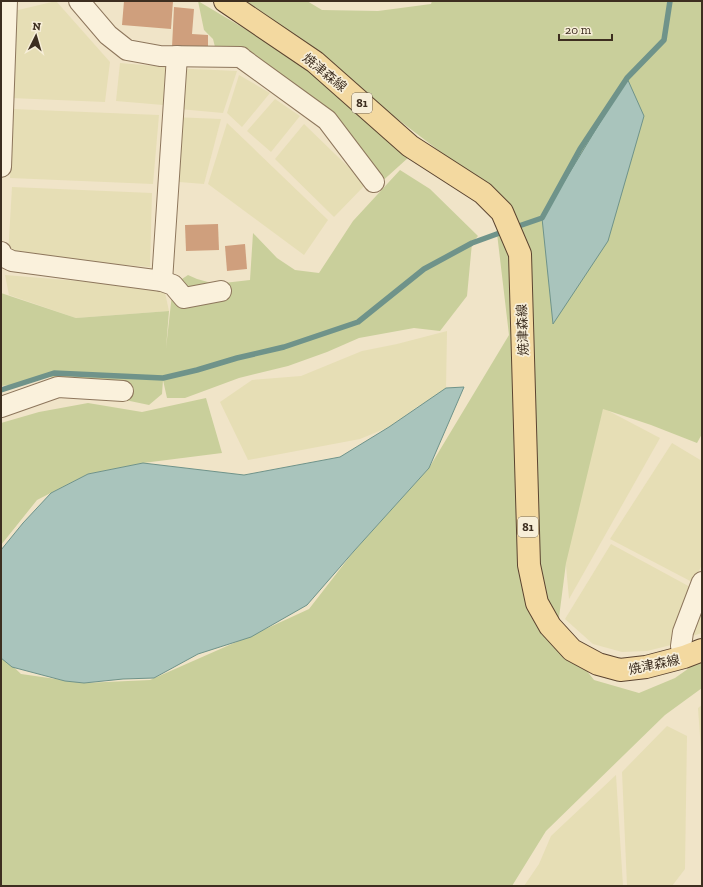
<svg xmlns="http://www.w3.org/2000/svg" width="703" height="887" viewBox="0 0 703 887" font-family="'Zilla Slab','Noto Sans JP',serif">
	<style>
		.farmland { fill: #e6deb5 }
		.green { fill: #c9cf9b }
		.water { fill: #a9c4bc; stroke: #6f938a }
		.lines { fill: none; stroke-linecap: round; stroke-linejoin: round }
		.stream { stroke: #6f938a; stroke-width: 5.5 }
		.building { fill: #cf9f7d }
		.minor-casing { stroke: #8d765c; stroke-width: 22 }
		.major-casing { stroke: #5b4430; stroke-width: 24 }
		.minor { stroke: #faf1dc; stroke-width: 20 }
		.major { stroke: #f3d9a0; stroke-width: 22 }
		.labels { text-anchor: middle; stroke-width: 3.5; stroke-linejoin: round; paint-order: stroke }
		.shield { fill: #f7eed8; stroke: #756857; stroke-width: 1 }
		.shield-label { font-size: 12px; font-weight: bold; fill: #3d2e20 }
		.street-label { font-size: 13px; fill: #3d2e20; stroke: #f7eed8 }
	</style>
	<rect width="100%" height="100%" fill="#f0e4c8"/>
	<g class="farmland">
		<polygon points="56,1 110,62 105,102 11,98 14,11"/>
		<polygon points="120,63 166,67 163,105 116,101"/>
		<polygon points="171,68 237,71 223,113 168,108"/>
		<polygon points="239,75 270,93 242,127 227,113"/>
		<polygon points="275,99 300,116 271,152 247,131"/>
		<polygon points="12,109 159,115 153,184 10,178"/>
		<polygon points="172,117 221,119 204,184 167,181"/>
		<polygon points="227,123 328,220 304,255 208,184"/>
		<polygon points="304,124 366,184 334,217 275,159"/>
		<polygon points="12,187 152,193 150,267 8,256"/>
		<polygon points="5,275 164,288 169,311 76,318 9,295"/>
		<polygon points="447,331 446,390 417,407 389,427 360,439 248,460 220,402 252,380 301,376 362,351 397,344"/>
		<polygon points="603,408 660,438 569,599 565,555"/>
		<polygon points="672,443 702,461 702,564 694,583 610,539"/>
		<polygon points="611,544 692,588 671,645 647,651 622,652 593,644 565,619"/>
		<polygon points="702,605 702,633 689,637"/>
		<polygon points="702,705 702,764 698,708"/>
		<polygon points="667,726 687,736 685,869 672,886 627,886 622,772"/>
		<polygon points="616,775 623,886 524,886 539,864 551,836"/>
	</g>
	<g class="green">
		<polygon points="198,1 314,70 409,157 378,185 338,127 216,51 213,39 204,30"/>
		<polygon points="242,1 307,1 322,10 378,11 431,4 432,1 702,1 702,434 697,443 651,425 603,409 566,563 557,633 594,680 639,693 675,678 702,659 702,688 665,715 546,831 512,886 1,886 1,655 21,674 84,683 150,680 259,632 309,609 354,551 429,468 509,335 492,191"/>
		<polygon points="400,170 430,189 478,236 472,243 467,296 440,331 414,328 359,338 327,352 288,366 239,378 185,398 167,398 163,380 162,394 149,405 87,392 48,376 28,383 1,386 1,293 76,318 169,311 166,348 173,285 188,275 197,279 215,284 250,280 253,233 277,258 295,270 319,273 353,221"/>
		<polygon points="206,398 222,453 143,463 88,474 37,500 1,545 1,423 39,412 88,403 142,412"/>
	</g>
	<g class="water">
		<polygon points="627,78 644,116 608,241 553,324 542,218"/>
		<polygon points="464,387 429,468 354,551 307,605 251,637 198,654 154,678 123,679 84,683 65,681 12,667 1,658 1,550 23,523 51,493 88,474 143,463 244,475 340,457 389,427 446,388"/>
	</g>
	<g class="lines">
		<g class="stream">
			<polyline points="513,228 542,218 580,149 627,78 664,40 670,1"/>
			<polyline points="1,390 54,373 163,378 197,370 237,358 284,347 358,322 424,269 472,243 505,231"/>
		</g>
	</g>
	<g class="building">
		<polygon points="124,1 173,1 171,29 122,25"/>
		<polygon points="174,7 194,9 192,34 208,35 208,50 172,47"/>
		<polygon points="218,224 219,250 186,251 185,225"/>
		<polygon points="245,244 247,269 227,271 225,246"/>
	</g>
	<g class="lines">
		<g class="minor-casing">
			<g id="minor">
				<polyline points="79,1 108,35 127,50 160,56 241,57 243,59 327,120 374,182"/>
				<polyline points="1,167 7,1"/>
				<polyline points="1,252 2,256 12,261 162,281 173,285 184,298 221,291"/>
				<polyline points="162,281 177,56"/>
				<polyline points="1,407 58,387 123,391"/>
				<polyline points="684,657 681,646 683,632 702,582"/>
			</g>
		</g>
		<g class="major-casing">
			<polyline id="major" points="225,1 315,62 410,146 483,193 502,212 520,254 529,565 537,603 550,626 572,650 598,664 620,670 646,667 684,657 702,650"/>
		</g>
		<use href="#minor" class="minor"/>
		<use href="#major" class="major"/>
	</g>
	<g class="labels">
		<g class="shield">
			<rect x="352" y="93" width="20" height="20" rx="3"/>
			<rect x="518" y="517" width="20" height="20" rx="3"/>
		</g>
		<g class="shield-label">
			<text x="362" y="107">81</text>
			<text x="528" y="531">81</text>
		</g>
		<g class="street-label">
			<text transform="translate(325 72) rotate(39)" y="5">焼津森線</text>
			<text transform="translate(522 330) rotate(-92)" y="5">焼津森線</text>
			<text transform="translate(654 664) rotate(-12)" y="5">焼津森線</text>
		</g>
	</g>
	<rect width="703" height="887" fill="none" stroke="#3d2e20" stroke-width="4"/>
	<g transform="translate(36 36) rotate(5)" stroke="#f7eed8" stroke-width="3" paint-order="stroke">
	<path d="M0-3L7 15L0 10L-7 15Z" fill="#3d2e20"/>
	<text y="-6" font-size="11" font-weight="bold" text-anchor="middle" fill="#3d2e20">N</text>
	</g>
	<path d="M559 34v6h53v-6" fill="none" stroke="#3d2e20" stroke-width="2"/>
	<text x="565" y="34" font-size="12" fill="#3d2e20" stroke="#f7eed8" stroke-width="3" paint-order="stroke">20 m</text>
</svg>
